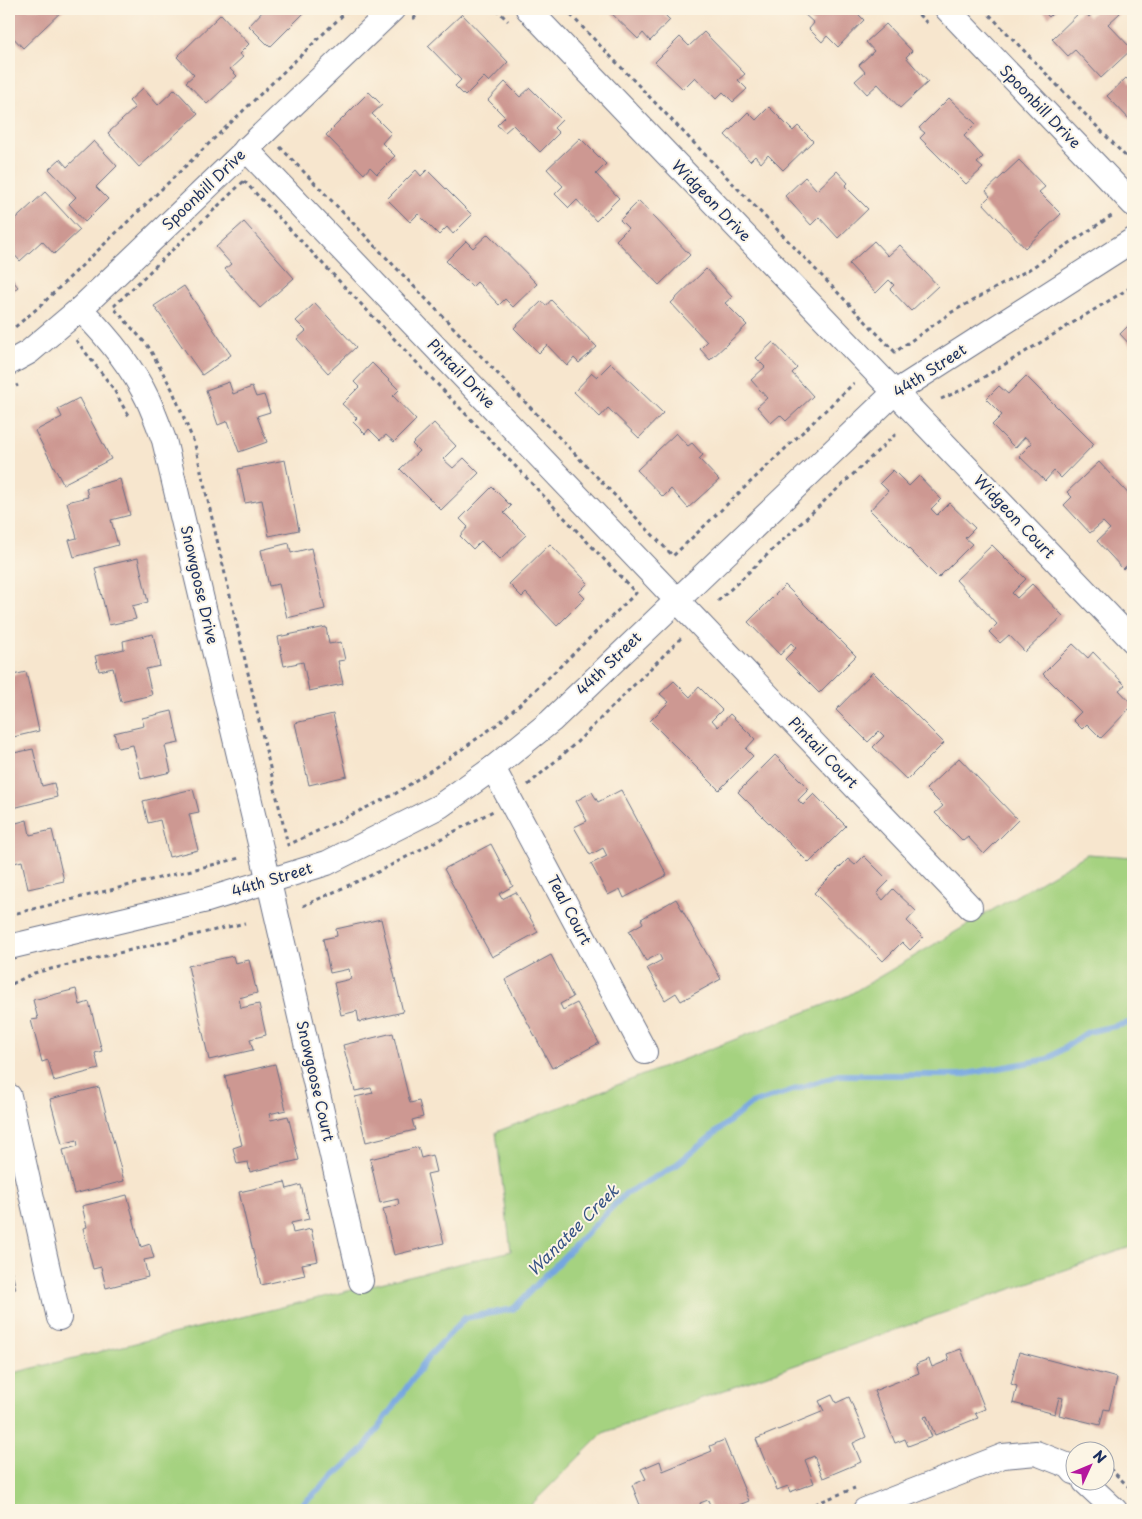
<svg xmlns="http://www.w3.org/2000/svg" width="1142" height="1519" viewBox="0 0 1142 1519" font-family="'Playpen Sans',sans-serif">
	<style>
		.green { fill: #a5d280; stroke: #60806f }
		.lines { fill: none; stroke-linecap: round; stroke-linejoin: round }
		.stream { stroke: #75a6e0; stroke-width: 6 }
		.building { fill: #cd9892 }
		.minor-casing { stroke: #686f85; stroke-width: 26 }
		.path { stroke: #686f85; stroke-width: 3; stroke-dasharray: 4 4; stroke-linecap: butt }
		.minor { stroke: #fff; stroke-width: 24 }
		.labels { text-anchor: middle; stroke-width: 4; stroke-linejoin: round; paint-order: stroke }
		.street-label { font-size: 15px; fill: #1b2f5e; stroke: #fcf5e5 }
		.water-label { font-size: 16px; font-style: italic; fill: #365385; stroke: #fcf5e5 }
	</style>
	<rect width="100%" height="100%" fill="#fcf5e5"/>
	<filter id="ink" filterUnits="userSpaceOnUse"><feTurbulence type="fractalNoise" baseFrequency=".02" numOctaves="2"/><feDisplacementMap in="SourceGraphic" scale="10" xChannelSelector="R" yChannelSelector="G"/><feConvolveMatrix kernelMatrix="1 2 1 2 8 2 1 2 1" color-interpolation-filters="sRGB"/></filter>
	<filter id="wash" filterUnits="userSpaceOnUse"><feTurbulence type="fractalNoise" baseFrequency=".0096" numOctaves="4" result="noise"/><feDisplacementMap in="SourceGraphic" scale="20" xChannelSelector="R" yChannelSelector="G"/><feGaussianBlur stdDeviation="1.12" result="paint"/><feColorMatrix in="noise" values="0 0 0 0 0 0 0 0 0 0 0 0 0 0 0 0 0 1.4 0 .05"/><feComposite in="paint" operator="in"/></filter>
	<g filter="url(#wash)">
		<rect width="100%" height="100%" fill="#f7e6ce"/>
		<polygon class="green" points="1087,854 1133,857 1133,1246 603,1433 526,1510 9,1510 9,1374 511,1251 496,1132 847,996"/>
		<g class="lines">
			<polyline class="stream" points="296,1510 362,1451 429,1356 465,1318 513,1309 625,1194 672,1168 751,1104 838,1075 961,1075 1048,1059 1088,1032 1133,1022"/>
		</g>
		<g id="blocks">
			<g class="building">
				<polygon points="10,9 64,9 23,48 9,33"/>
				<polygon points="263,9 308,9 270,47 249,26 264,10"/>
				<polygon points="607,9 659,9 670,20 650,41 643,33 638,39"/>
				<polygon points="805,9 853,9 864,20 838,47 827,36 822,42 809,29 814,23 803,13 806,10"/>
				<polygon points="1041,9 1057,9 1049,17"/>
				<polygon points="1097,9 1116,9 1120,13 1108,24 1132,49 1101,78 1075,50 1068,56 1052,39 1082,10 1089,17"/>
				<polygon points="221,14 249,44 239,54 243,57 230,69 237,76 207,104 186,82 194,75 177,57"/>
				<polygon points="462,14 508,62 489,82 484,77 465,96 455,86 461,80 428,46"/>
				<polygon points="886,24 912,51 906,57 928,82 900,108 878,84 867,94 855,81 865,72 859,65 874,51 866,42"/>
				<polygon points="704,32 745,74 738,80 747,89 733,102 723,92 716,99 695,77 683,89 655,62 680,37 689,46"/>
				<polygon points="1126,78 1133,85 1133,123 1107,96"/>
				<polygon points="505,82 520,97 530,88 562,120 554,128 559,133 540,152 513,125 505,132 497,125 505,117 488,100"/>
				<polygon points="143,88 158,105 175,89 198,114 139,167 108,133 135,108 129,101"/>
				<polygon points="369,92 382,105 372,114 391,133 382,143 395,156 377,174 370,167 364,174 326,135"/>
				<polygon points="949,98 976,124 964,136 983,157 977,163 983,168 966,184 920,138 925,133 919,128"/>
				<polygon points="769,107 793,131 798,126 813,141 783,170 768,155 761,163 755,156 750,161 725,135 748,112 756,120"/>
				<polygon points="580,138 606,164 596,174 619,198 596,221 577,200 569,208 555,194 563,186 547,169"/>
				<polygon points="94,141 117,166 96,187 108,199 85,222 69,204 76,197 49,169 60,159 67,167"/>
				<polygon points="1019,160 1045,187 1039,192 1061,214 1025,248 983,203 990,196 986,191"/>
				<polygon points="416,170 421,176 427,170 472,215 453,234 447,227 439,235 418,214 410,222 387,199"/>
				<polygon points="837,171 848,183 845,186 868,209 838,238 819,217 811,225 785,196 805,177 817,190"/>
				<polygon points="45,192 80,230 54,254 42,241 20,261 9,249 9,225"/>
				<polygon points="639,201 690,255 659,285 616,240 628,228 620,220"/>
				<polygon points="244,222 294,278 260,308 225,269 231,264 216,247"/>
				<polygon points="488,234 537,284 513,307 505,299 499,305 477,282 472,287 446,261 466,241 473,248"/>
				<polygon points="874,241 888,256 900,245 938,286 911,311 890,289 894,285 889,280 876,293 849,264"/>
				<polygon points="706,269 732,297 725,303 747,325 710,360 700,349 707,342 671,303"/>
				<polygon points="9,276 18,287 9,294"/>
				<polygon points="184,286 231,355 202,375 154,306"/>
				<polygon points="551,300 597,347 579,363 574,358 567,366 547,345 539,353 514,328 542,301 546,306"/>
				<polygon points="315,303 356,347 328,373 297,339 306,331 296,321"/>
				<polygon points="1133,321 1133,348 1120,334"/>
				<polygon points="773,342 797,368 792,373 813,396 786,421 780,415 771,423 757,407 767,398 751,380 765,367 756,358"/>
				<polygon points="372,363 399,390 393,396 416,420 394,442 386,435 380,440 369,429 365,434 353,422 357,418 342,404 359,387 354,382"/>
				<polygon points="611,363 663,413 639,438 608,408 600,417 574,392 592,373 597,377"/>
				<polygon points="1026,376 1094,444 1061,478 1054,471 1045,481 1019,456 1032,443 1025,437 1015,448 992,425 1002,415 986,399 999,386 1008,394"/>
				<polygon points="229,382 233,394 252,387 256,397 264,395 270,412 257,416 267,442 239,452 228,421 218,425 206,390"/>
				<polygon points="79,398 111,459 63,484 35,431 62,417 58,409"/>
				<polygon points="434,423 456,446 443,459 453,468 464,458 479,473 441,510 400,469 419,451 412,444"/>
				<polygon points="676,433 688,446 692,443 703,455 699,459 719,480 688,508 671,489 663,497 637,470"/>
				<polygon points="285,460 299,530 269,536 262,500 245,503 238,469"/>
				<polygon points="1099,462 1133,499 1133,564 1131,561 1123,569 1097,541 1110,529 1103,522 1090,533 1064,505 1072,497 1067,492"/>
				<polygon points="893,470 909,486 919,476 941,499 931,509 937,515 949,503 975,528 965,538 972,544 938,578 870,510 888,491 880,483"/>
				<polygon points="120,479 130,515 111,520 118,545 74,557 69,540 77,538 67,502 88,497 86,488"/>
				<polygon points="492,487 511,506 504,513 526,535 500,560 481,541 473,549 460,536 468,527 460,519"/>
				<polygon points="289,543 291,553 311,548 325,609 287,618 279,584 269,586 261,550"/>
				<polygon points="550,544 588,583 579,592 585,598 557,626 526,593 522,597 509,584"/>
				<polygon points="992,545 1026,579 1012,593 1017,598 1032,584 1063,616 1025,652 1009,635 1000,643 989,632 997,624 956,580"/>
				<polygon points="138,558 148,602 132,606 136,619 109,625 95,568"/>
				<polygon points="785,585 856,656 819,693 785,659 796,648 791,643 780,655 748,622"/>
				<polygon points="326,627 329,644 341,642 345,660 338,661 343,684 309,691 303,662 284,666 278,637"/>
				<polygon points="153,634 160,666 146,669 152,695 121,702 113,668 99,671 95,656 124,649 123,641"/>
				<polygon points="1073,644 1088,658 1093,652 1125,685 1119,690 1133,705 1101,738 1087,724 1082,729 1073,720 1081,712 1043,674"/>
				<polygon points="26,672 39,731 9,738 9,676"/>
				<polygon points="873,672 944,743 907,780 873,747 884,736 879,731 868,742 836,710"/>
				<polygon points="674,681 690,697 699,687 722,710 712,720 718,727 730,714 755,739 746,749 753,756 719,790 650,721 669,702 660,694"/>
				<polygon points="172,711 179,743 165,746 171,772 141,779 133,745 118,748 114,733 144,726 142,718"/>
				<polygon points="333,714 347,776 309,785 295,723"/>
				<polygon points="33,749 42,786 54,783 57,797 9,809 9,754"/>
				<polygon points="775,755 809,789 798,800 803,805 814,794 846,826 809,863 738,792"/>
				<polygon points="959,758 1018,820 984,854 968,837 963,841 935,813 943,806 926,789"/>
				<polygon points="193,789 199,812 189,814 198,850 169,857 160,820 148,823 143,801"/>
				<polygon points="621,790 667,875 624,898 620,889 608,895 591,864 607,856 603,848 590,855 574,827 587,821 576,801 592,792 598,802"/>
				<polygon points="27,820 30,835 52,830 64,881 28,889 22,861 10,864 9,825"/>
				<polygon points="491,844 513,886 499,894 502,899 516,892 538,932 492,957 444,869"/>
				<polygon points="864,856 889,881 877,893 883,900 893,889 916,911 907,921 923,937 910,950 902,942 883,961 814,893 848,859 855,865"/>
				<polygon points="676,899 721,979 681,1001 676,993 665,1000 647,968 662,960 659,954 646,961 629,931 643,923 641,919"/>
				<polygon points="381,919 403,1012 359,1022 357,1011 341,1015 334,983 351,979 349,969 330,973 323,939 337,936 336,929"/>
				<polygon points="551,955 573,997 560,1004 563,1010 577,1003 599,1043 552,1068 505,980"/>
				<polygon points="233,956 235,963 249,960 257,993 239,998 241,1008 259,1004 266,1035 250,1039 253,1050 209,1060 188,966"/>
				<polygon points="76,989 80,1005 89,1002 102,1051 95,1053 99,1069 54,1081 48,1060 42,1062 31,1020 38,1019 33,1000"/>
				<polygon points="393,1033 410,1103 419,1101 423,1117 412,1120 415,1130 366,1142 355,1097 373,1093 371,1088 355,1091 343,1045"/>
				<polygon points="275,1064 286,1110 269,1114 271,1120 288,1116 299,1160 250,1172 248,1162 237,1164 233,1148 242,1145 225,1076"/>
				<polygon points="99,1087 124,1181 74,1194 63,1150 78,1146 77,1140 62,1144 50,1099"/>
				<polygon points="418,1147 421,1158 432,1155 436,1172 427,1174 444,1243 394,1255 383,1209 399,1205 398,1199 380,1203 370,1159"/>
				<polygon points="285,1182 287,1189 301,1185 309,1219 291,1223 293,1233 311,1229 318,1261 302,1264 305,1275 261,1285 239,1192"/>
				<polygon points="127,1195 141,1247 150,1244 154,1258 144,1260 148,1277 106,1288 101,1267 93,1269 83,1228 87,1227 82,1206"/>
				<polygon points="9,1260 16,1289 9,1290"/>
				<polygon points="9,1294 14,1311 9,1312"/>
				<polygon points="961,1349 985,1409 975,1413 978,1418 935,1435 927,1416 924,1417 932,1437 908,1446 905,1439 895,1443 874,1391 919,1373 916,1364 929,1359 932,1367 949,1360 947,1354"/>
				<polygon points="1019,1352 1117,1378 1109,1410 1104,1409 1100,1425 1059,1415 1063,1398 1059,1397 1055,1414 1013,1403 1017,1386 1011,1384"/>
				<polygon points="832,1395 836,1403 849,1397 866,1437 853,1443 861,1462 823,1478 814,1456 805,1460 814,1483 790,1492 788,1486 777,1490 756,1439 824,1411 819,1401"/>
				<polygon points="724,1440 749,1501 739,1505 740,1508 736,1510 712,1510 708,1500 700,1503 702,1510 642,1510 632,1485 646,1479 641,1469 660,1461 663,1471 712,1451 710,1446"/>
			</g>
		</g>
	</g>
	<g filter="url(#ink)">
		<use href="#blocks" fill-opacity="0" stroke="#686f85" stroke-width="1"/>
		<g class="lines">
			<g class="minor-casing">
				<g id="minor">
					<polyline points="528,9 1133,641"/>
					<polyline points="947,9 1133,204"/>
					<polyline points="246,149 970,907"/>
					<path d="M80,309c27,27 52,57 68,91 6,13 11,27 16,40l98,412 99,429"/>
					<polyline points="9,363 29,352 80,309 393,9"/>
					<polyline points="493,768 645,1052"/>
					<polyline points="9,947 207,900 327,863 440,806 493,768 551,721 894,393 1133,240"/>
					<polyline points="9,1096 59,1318"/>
					<polyline points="1085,1482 1115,1510"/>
					<polyline points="865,1510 1003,1456 1036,1453 1069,1466 1074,1472"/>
				</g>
			</g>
			<g class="path">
				<polyline points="496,9 508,21"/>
				<polyline points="565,9 895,352 952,312 1028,270 1113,215 1112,214"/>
				<polyline points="913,9 928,24"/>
				<polyline points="984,9 1133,164"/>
				<polyline points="413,19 424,9"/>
				<polyline points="280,147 673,556 854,383"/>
				<polygon points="244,181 636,593 543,683 499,723 451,757 395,794 288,845 195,445 172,389 148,346 113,307"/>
				<polyline points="9,332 39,307 349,9"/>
				<polyline points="76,340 113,388 129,417"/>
				<polyline points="9,390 18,385"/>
				<polyline points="941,399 966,388 1133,286"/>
				<polyline points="718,601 898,432"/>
				<polyline points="528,785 576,743 681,638"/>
				<polyline points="303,906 378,872 493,811"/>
				<polyline points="9,915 240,858 240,857"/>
				<polyline points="12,984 34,973 245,923"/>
				<polyline points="1104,1463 1133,1491"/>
				<polyline points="800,1510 855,1488"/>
			</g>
			<use href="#minor" class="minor"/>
		</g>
	</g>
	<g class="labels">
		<g class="street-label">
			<text transform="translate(1040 107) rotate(46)" y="5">Spoonbill Drive</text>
			<text transform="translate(204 190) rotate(-44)" y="5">Spoonbill Drive</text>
			<text transform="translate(711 201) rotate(46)" y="5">Widgeon Drive</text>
			<text transform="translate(930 371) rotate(-33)" y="5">44th Street</text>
			<text transform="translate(461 374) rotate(46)" y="5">Pintail Drive</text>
			<text transform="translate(1014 517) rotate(46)" y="5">Widgeon Court</text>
			<text transform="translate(199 585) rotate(77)" y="5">Snowgoose Drive</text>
			<text transform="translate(609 664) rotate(-44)" y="5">44th Street</text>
			<text transform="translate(823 753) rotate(46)" y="5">Pintail Court</text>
			<text transform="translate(272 880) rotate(-17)" y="5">44th Street</text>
			<text transform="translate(569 910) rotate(62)" y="5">Teal Court</text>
			<text transform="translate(315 1081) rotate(77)" y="5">Snowgoose Court</text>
		</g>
		<g class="water-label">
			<text transform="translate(573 1230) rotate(-45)" y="6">Wanatee Creek</text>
		</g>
	</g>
	<rect width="1142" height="1519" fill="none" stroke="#fcf5e5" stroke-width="30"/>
	<g transform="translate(1090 1466) rotate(46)"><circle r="24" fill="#fcf5e5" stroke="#a2a6af"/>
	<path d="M0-4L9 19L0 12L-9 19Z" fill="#b5179e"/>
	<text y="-8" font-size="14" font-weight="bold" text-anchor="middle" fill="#1b2f5e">N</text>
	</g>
</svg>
